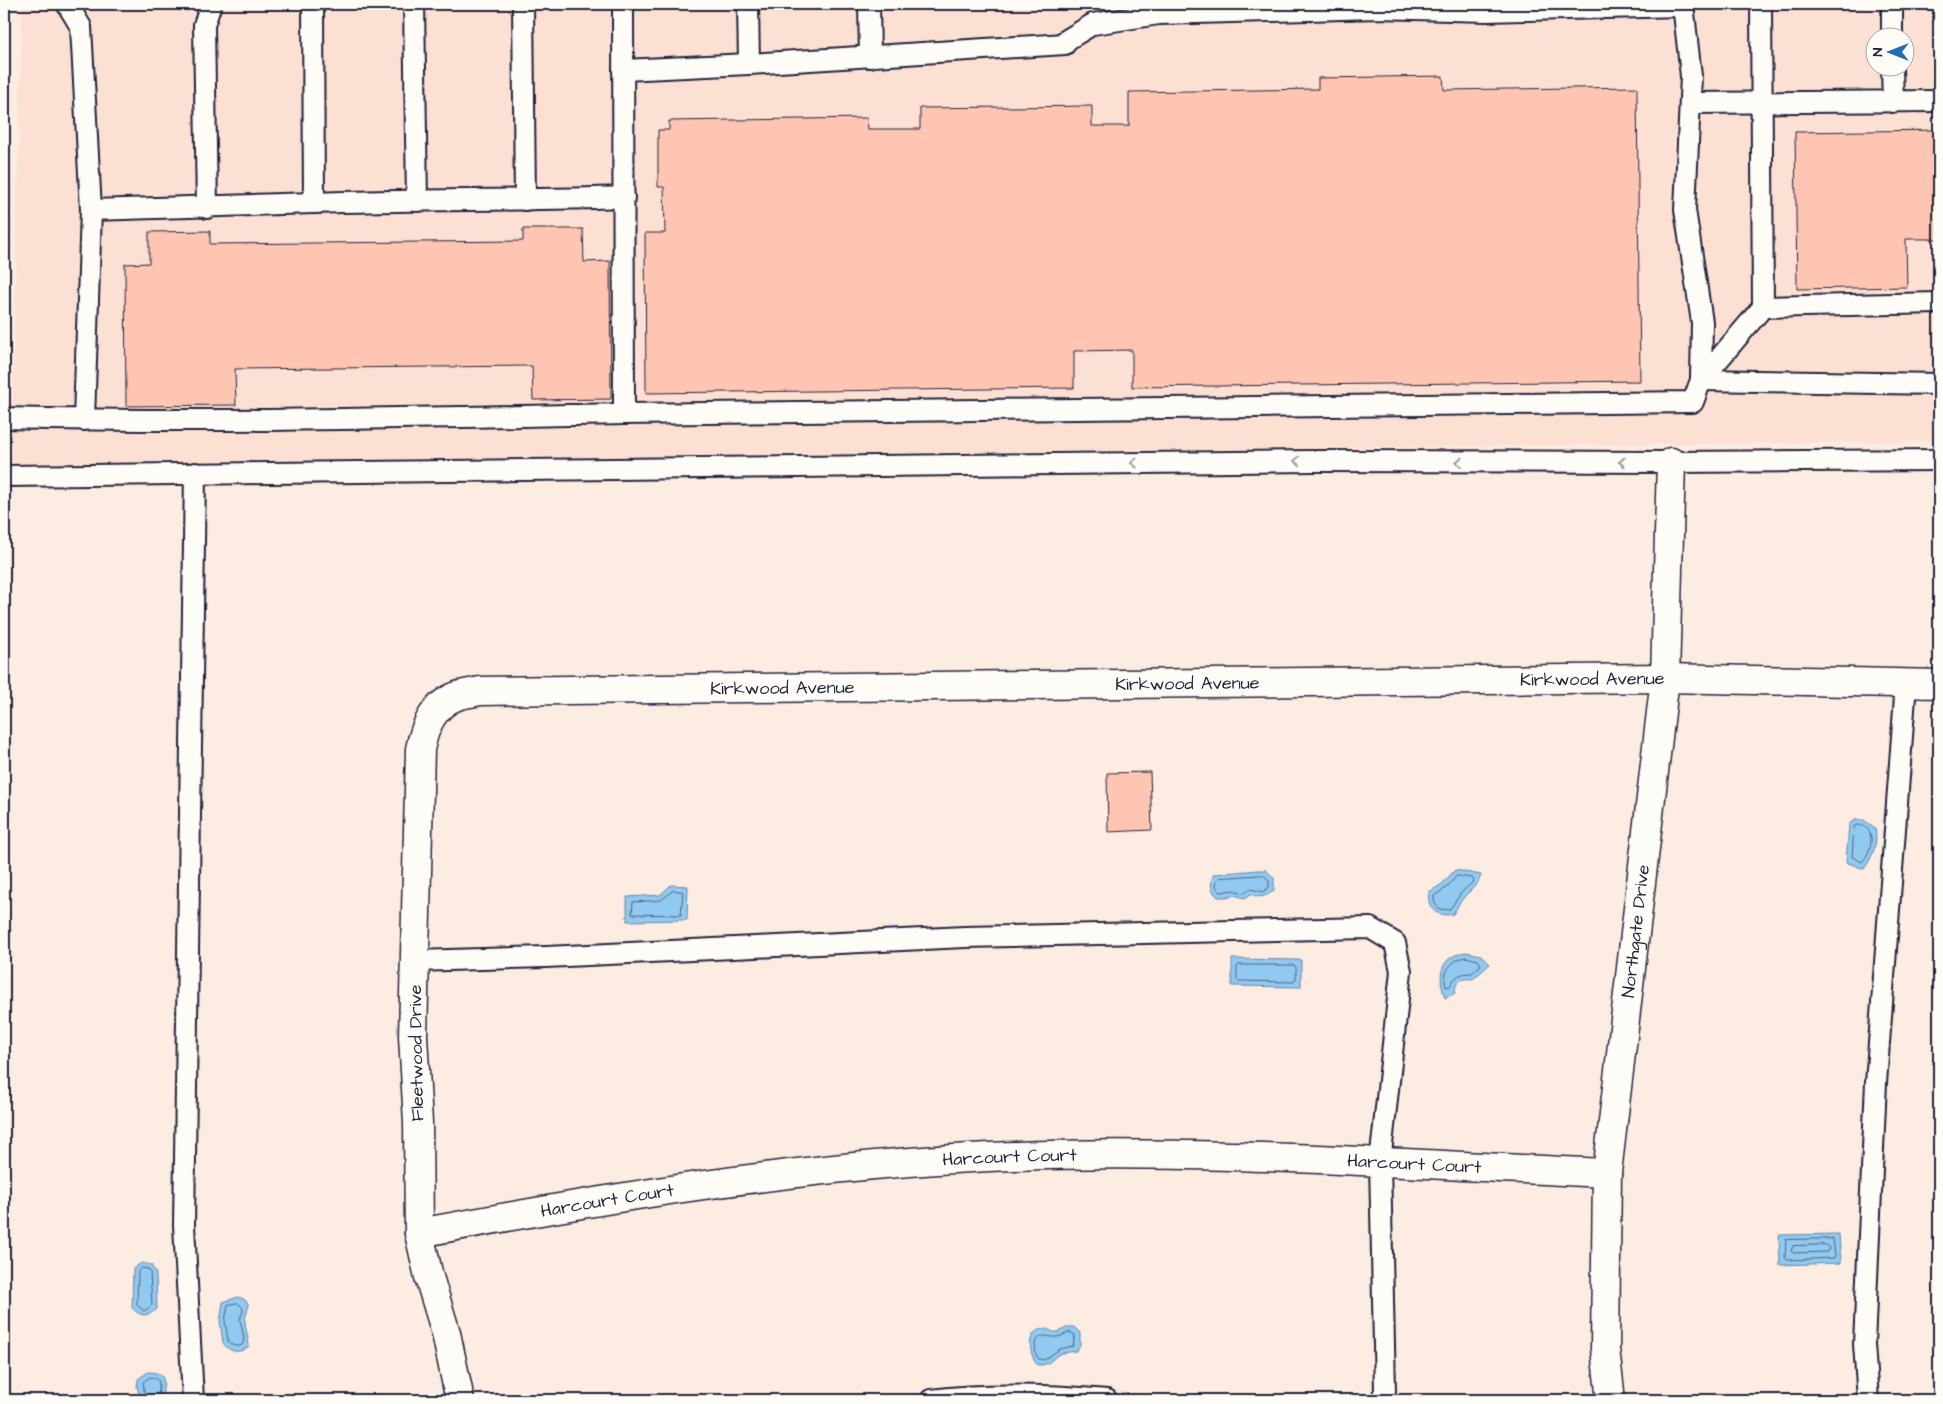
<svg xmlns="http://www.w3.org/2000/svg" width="1943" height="1404" viewBox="0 0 1943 1404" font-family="'Architects Daughter',sans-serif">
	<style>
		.built { fill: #fde0d4; fill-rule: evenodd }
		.water { fill: #91c9f0; stroke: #6586a8 }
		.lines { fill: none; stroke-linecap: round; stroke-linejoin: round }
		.shore { stroke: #4e6583; stroke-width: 1 }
		.building { fill: #fdc5b2; stroke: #22223b }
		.service-casing { stroke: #22223b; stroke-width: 24 }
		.minor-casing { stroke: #22223b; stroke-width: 31 }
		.service { stroke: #fdfcf7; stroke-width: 20 }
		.minor { stroke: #fdfcf7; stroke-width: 28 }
		.oneway { stroke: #9a9aa2 }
		.labels { text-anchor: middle; stroke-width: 5; stroke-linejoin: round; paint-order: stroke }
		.street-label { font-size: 18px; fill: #22223b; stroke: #fdfcf7 }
	</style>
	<rect width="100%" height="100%" fill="#fdece2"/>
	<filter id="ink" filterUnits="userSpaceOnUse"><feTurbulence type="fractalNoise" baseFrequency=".02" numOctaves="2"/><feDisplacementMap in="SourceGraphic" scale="10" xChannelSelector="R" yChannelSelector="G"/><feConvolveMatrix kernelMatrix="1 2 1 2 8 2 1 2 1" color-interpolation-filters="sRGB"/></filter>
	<g filter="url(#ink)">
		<path class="built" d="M22,4h1917v437l-1928,23zM1876,38h30v30h-30z"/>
		<g class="water">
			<path d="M1855,820h9l11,8c3,15 -2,29 -11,41l-18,-7 3,-38z"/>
			<path d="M1258,870h8l8,8v13c-8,5 -13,8 -23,3l-6,4 -12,-3 -7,2h-8c-7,-6 -9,-14 -4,-23z"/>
			<path d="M1455,870l26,5c-3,11 -9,13 -16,21 -5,5 -8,12 -12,18 -15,4 -27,-5 -24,-22l13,-8z"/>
			<polygon points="671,885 688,886 687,920 627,921 627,897 660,895"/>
			<path d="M1466,952l15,3 9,9 -17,15c-11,-1 -18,1 -18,14l-10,5c-8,-22 -5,-42 21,-46z"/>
			<polygon points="1232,959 1301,960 1301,987 1232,986"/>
			<polygon points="1839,1234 1841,1263 1780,1265 1779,1235"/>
			<path d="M141,1263l10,2 5,9 1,35c-11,8 -16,8 -25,-1l1,-39z"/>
			<path d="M238,1297c18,5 7,15 7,24 0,8 4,17 4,25 -9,8 -19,7 -26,-3l-3,-21 3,-20z"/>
			<path d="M1069,1327h5l6,6v12l-4,6c-4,1 -8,1 -13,2 -11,2 -10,13 -26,12 -8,-11 -12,-36 8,-36 2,0 7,2 8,3 6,1 10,-3 16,-5z"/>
			<path d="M148,1372c23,0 13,14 15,28h-22l-4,-13 1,-8z"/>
		</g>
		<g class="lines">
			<g class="shore">
				<path d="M1857,825c21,0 15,27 5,37l-10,-5 2,-30z"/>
				<path d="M1263,875l6,5v7l-6,5 -12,-3 -7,4 -11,-3 -12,2c-5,-2 -7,-10 -2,-14z"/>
				<path d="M1457,876l15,2 2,3 -13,12 -11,16c-10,3 -17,-3 -16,-13l12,-8z"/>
				<polygon points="674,890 683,892 681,915 632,914 633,902 661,900"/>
				<path d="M1466,957l12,3 3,5 -9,8c-12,0 -17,3 -22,13l-4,1c-4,-14 5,-28 20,-30z"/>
				<polygon points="1239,965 1294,965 1296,967 1296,980 1293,982 1238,981 1237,979 1237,967"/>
				<polygon points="1833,1239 1835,1255 1834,1258 1787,1260 1785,1258 1786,1240"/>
				<polygon points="1826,1245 1829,1248 1827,1252 1793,1253 1791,1251 1793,1246"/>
				<polygon points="142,1268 148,1269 150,1272 152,1305 144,1311 137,1305 138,1272"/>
				<path d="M238,1303l5,5v3l-3,8 4,19 -1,6c-4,4 -12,2 -15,-3l-3,-20 3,-16z"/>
				<path d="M1070,1332l5,3 -2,11 -13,3 -16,11 -5,-1 -3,-4 -1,-11c6,-13 11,-6 22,-7 5,-1 9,-3 13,-5z"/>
				<polyline points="145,1400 143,1382 150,1377 157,1379 159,1382 158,1400"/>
			</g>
		</g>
		<g class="building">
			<polygon points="1443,76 1444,90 1637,87 1640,381 1132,387 1132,350 1074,351 1074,388 646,393 645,233 665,233 664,187 658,187 658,130 669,130 669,121 867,118 868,129 920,129 920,108 1092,106 1092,126 1129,126 1129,92 1318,89 1318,78"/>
			<polygon points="1939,130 1939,239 1906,239 1907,287 1797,289 1795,132"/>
			<polygon points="523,229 583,229 584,262 610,261 611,399 533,400 532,366 235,369 236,405 126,406 125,264 149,263 149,232 210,231 210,244 523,241"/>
			<polygon points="1150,772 1152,830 1108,832 1107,773"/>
		</g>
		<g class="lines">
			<g class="service-casing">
				<g id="service">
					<polyline points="67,4 81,27 91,210 84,420"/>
					<polyline points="313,4 314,203"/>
					<polyline points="414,4 417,201"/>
					<polyline points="523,4 525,200"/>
					<polyline points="623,4 624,414"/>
					<polyline points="748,4 749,64"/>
					<polyline points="869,4 870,57"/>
					<polyline points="1892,4 1892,38"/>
					<polyline points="1065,41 1093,24 1159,14 1378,8 1486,11 1683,6"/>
					<polyline points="1892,68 1893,102"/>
					<polyline points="623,70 749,64 1065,44"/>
					<polyline points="1690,103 1939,101"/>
					<polyline points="207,208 204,25 211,4"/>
					<path d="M91,210c74,-2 148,-5 223,-7 103,-4 206,-2 310,-6"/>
					<polyline points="1763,307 1939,303"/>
					<polyline points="1701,380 1763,307 1761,4"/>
					<polyline points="1701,380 1939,384"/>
					<path d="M4,418c207,5 414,0 620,-4l1069,-12 8,-22 1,-58 -17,-112 6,-134 -8,-72"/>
					<polyline points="4,476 1315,461 1671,462 1939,460"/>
					<polyline points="415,961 546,957 965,937 1370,928 1395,943 1401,971 1380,1163 1385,1391 1381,1400"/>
					<polyline points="193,1400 184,1225 195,473"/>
					<path d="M931,1400c58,-7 117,-5 176,0"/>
					<polyline points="1868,1400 1864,1344 1876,1083 1906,683"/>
				</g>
			</g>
			<g class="minor-casing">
				<g id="minor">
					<path id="s1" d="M419,1233c188,-35 378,-67 570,-76 206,-9 412,7 618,16"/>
					<path id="s2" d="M460,1400l-14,-67 -17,-56 -10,-44 -1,-110 -5,-87 7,-287c5,-23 13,-44 37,-53 7,-3 16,-3 23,-5l1185,-13 274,6"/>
					<path id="s3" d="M1611,1400l-6,-51 2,-176 58,-495 6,-216"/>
				</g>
			</g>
			<use href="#service" class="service"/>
			<use href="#minor" class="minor"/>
		</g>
		<defs><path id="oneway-chevron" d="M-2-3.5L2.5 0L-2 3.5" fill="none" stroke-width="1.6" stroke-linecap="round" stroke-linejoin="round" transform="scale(1.25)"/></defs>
		<g class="oneway">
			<use href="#oneway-chevron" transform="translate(1297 461) rotate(179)"/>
			<use href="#oneway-chevron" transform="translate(1459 462) rotate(-180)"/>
			<use href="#oneway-chevron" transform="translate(1622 462) rotate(-180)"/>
			<use href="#oneway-chevron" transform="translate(1134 463) rotate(179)"/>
		</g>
	</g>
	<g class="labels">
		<g class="street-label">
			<text dy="6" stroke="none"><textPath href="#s2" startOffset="1860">Kirkwood Avenue</textPath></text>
			<text dy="6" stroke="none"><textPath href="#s2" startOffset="1455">Kirkwood Avenue</textPath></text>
			<text dy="6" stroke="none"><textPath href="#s2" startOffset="1050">Kirkwood Avenue</textPath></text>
			<text dy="6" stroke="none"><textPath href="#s3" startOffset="471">Northgate Drive</textPath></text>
			<text transform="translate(416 1053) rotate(-91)" y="6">Fleetwood Drive</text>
			<text dy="6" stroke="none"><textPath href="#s1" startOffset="596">Harcourt Court</textPath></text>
			<text dy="6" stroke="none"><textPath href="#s1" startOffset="1001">Harcourt Court</textPath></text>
			<text dy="6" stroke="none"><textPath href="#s1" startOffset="191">Harcourt Court</textPath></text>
		</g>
	</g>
	<rect width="1943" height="1404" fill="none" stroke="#fdfcf7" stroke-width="20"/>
	<rect x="10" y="10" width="1923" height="1384" fill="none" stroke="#22223b" stroke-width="2" filter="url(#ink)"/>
	<g transform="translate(1890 52) rotate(270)"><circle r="24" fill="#fdfcf7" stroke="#a5a5ac"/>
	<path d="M0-4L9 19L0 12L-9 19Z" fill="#1f6fb2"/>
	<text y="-8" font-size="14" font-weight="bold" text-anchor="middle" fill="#22223b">N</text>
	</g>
</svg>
